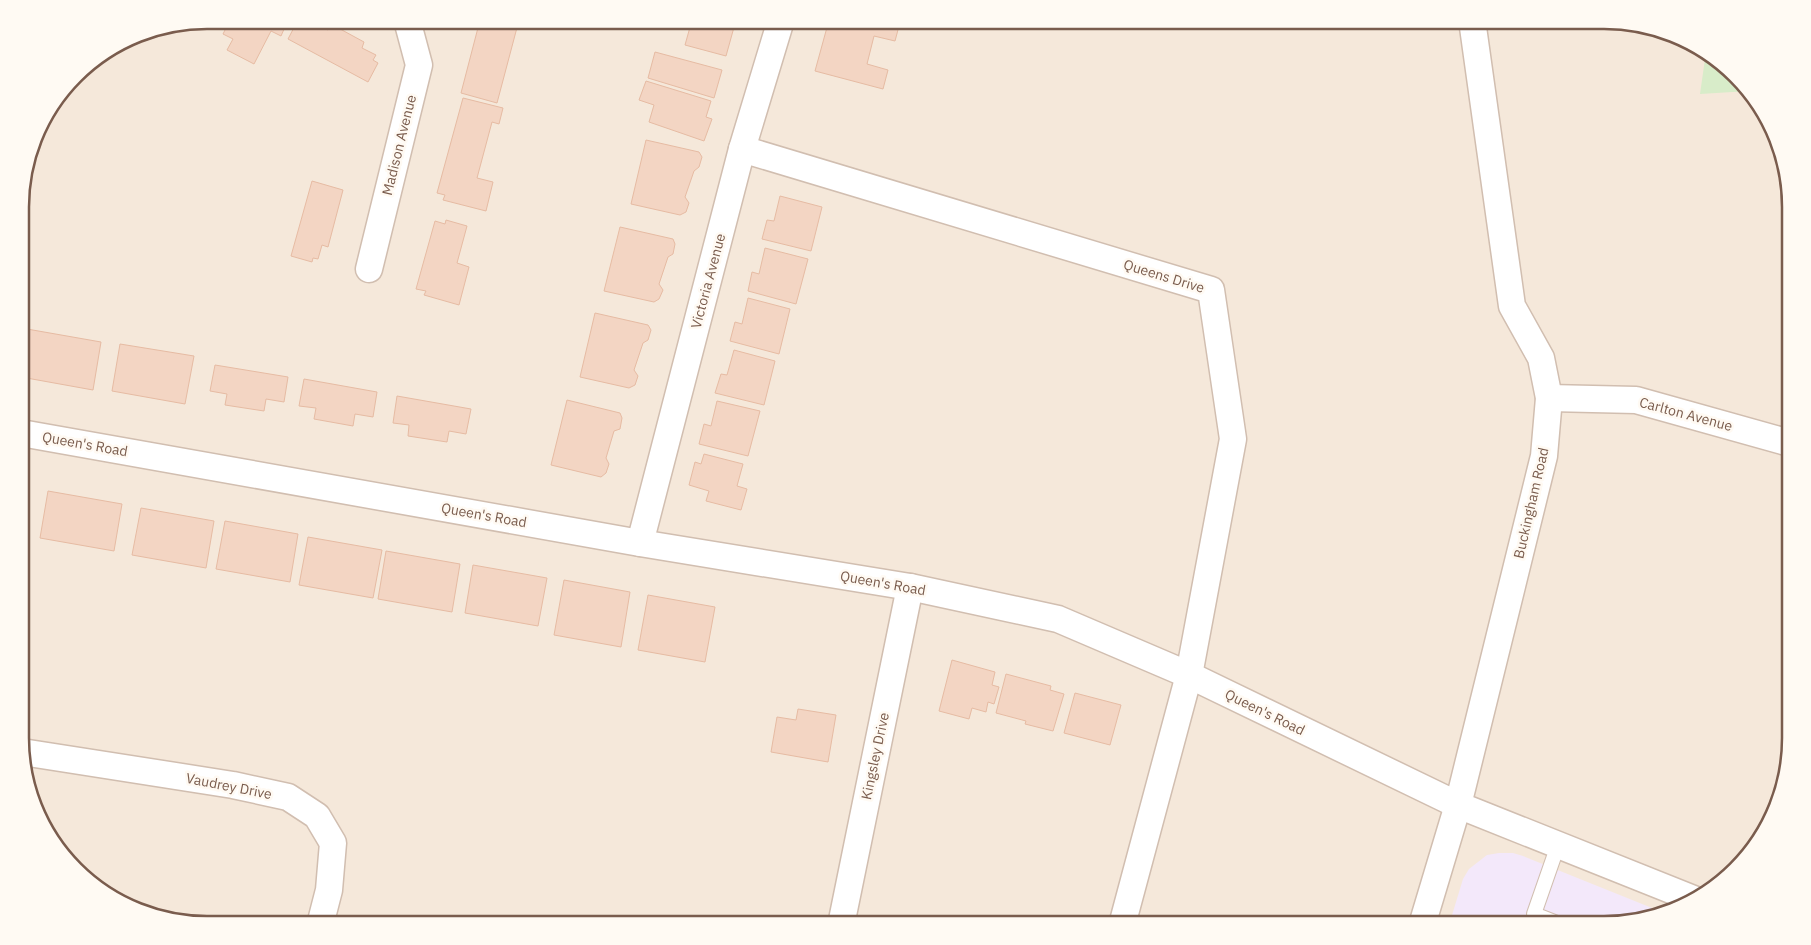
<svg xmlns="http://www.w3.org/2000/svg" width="1811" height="945" viewBox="0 0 1811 945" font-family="'IBM Plex Sans',sans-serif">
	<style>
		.residential { fill: #f5e8da }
		.education { fill: #f3e8fa }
		.green { fill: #d8ecc9 }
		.building { fill: #f3d5c3; stroke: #e6bba3 }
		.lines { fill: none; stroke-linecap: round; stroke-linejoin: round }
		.lane-casing { stroke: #d1beb0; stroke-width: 16 }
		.street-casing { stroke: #d1beb0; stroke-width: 29 }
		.lane { stroke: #fff; stroke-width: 14 }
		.street { stroke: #fff; stroke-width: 26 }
		.labels { text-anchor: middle; stroke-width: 5; stroke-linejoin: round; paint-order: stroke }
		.street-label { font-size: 14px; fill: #7a5c4d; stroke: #fffaf3 }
		.rim { fill: none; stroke: #7a5c4d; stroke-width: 2.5 }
	</style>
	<rect width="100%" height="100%" fill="#fdf6ec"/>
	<polygon class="residential" points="206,20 1605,20 1687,39 1728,66 1759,103 1789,182 1791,739 1772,821 1745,862 1708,894 1664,915 1617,925 206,925 124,906 84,879 52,842 22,763 20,194 39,124 83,66 135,34"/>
	<polygon class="education" points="1499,853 1513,853 1523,856 1667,914 1617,925 1449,925 1463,879 1469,869 1487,855"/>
	<polygon class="green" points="1706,52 1728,66 1749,91 1700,94"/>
	<g class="building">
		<polygon points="230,20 288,20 281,36 271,31 254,64 227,50 233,39 223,34"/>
		<polygon points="298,20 309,20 328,30 331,24 364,42 362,48 376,55 373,60 378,63 368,82 288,39"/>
		<polygon points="480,20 491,23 491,20 519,20 497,103 461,93"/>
		<polygon points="692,20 736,20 726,56 685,45"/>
		<polygon points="829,20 879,20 899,26 895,41 874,36 867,64 888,70 883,89 815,71"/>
		<polygon points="655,52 722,70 714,98 648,78"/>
		<polygon points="646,81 711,101 706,117 712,119 704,141 649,122 654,105 639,100"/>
		<polygon points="463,98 503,108 499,124 492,122 477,178 493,182 486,211 443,200 445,195 437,193"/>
		<polygon points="646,140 699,152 702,157 699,167 694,171 685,197 689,203 686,212 680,215 631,204"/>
		<polygon points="312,181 343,190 328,247 322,245 318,259 313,258 312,262 291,256"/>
		<polygon points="780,196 822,207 811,251 762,239 767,220 774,221"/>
		<polygon points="446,220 467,226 457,263 469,267 459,305 424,295 426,291 416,289 435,221 445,224"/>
		<polygon points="620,227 673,239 675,244 673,254 668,257 659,284 663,290 659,299 654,302 604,291"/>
		<polygon points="765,248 808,259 796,304 748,291 752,272 759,274"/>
		<polygon points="748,298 790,309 779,354 730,341 735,322 742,324"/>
		<polygon points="595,313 648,325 651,330 648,340 643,343 634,370 638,376 635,385 629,388 580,377"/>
		<polygon points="27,329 101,342 93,390 21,377 21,365"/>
		<polygon points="120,344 194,356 185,404 112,391"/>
		<polygon points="734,350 775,361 764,405 715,393 721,374 727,375"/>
		<polygon points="215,365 288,377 284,402 266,399 264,411 225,405 227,394 210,391"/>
		<polygon points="304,379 377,392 373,417 355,414 353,426 314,419 316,408 299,406"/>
		<polygon points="397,396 471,409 466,434 449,431 447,442 408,436 409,425 393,423"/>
		<polygon points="567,400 620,413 622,418 620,429 614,431 606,458 609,464 606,473 601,477 551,465"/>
		<polygon points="717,401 760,411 748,456 699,444 704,424 711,426"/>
		<polygon points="704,454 743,464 737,486 747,489 741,510 706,501 709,491 689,485 695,462 701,464"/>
		<polygon points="48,491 122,504 114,551 40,538"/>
		<polygon points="141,508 214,521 206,568 132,555"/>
		<polygon points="225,521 298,534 290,582 216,569"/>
		<polygon points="308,537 382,550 373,598 299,585"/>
		<polygon points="386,551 460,564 452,612 378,599"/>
		<polygon points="473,565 547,578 538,626 465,613"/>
		<polygon points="564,580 630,592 621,647 554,635"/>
		<polygon points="648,595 715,607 705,662 638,650"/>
		<polygon points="952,660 995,672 992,685 999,687 994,704 988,702 986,712 972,708 969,719 939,711"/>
		<polygon points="1006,674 1051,686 1050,690 1064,694 1053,731 1025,724 1026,721 996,713"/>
		<polygon points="1075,693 1121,705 1110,745 1064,733"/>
		<polygon points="798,709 836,715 828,762 771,752 777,717 796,720"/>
	</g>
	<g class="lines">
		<g class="lane-casing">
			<polyline id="lane" points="1558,845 1534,914 1562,925"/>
		</g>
		<g class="street-casing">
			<g id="street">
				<polyline points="742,149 1211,290 1233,439 1189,675 1122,925"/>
				<polyline points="369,269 419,65 407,20"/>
				<polyline points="1549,398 1636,400 1790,443"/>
				<polyline points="21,433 640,543 910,587 1058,619 1189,675 1458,805 1696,900"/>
				<polyline points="640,543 742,149 781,20"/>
				<polyline points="22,752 233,785 288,797 317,816 333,843 329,890 320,925"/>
				<polyline points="841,925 910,587"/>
				<polyline points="1422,925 1458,805 1544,456 1549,398 1541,358 1512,306 1472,20"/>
			</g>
		</g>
		<use href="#lane" class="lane"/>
		<use href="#street" class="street"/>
	</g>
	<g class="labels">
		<g class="street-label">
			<text transform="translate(399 145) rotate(-76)" y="5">Madison Avenue</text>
			<text transform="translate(1164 276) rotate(17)" y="5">Queens Drive</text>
			<text transform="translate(708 281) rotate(-75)" y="5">Victoria Avenue</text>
			<text transform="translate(1686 414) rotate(15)" y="5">Carlton Avenue</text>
			<text transform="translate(85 444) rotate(10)" y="5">Queen's Road</text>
			<text transform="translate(1531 503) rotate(-77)" y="5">Buckingham Road</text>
			<text transform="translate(484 515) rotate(10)" y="5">Queen's Road</text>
			<text transform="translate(883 583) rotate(10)" y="5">Queen's Road</text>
			<text transform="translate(1265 712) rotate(26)" y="5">Queen's Road</text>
			<text transform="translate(875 756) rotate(-78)" y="5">Kingsley Drive</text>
			<text transform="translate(229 786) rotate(11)" y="5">Vaudrey Drive</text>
		</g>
	</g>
	<path d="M0 0H1811V945H0ZM207 29H1604A178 178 0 0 1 1782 207V738A178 178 0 0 1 1604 916H207A178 178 0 0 1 29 738V207A178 178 0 0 1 207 29Z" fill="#fffaf3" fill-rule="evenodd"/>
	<path class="rim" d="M207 29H1604A178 178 0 0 1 1782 207V738A178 178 0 0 1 1604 916H207A178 178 0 0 1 29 738V207A178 178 0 0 1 207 29Z"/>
</svg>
